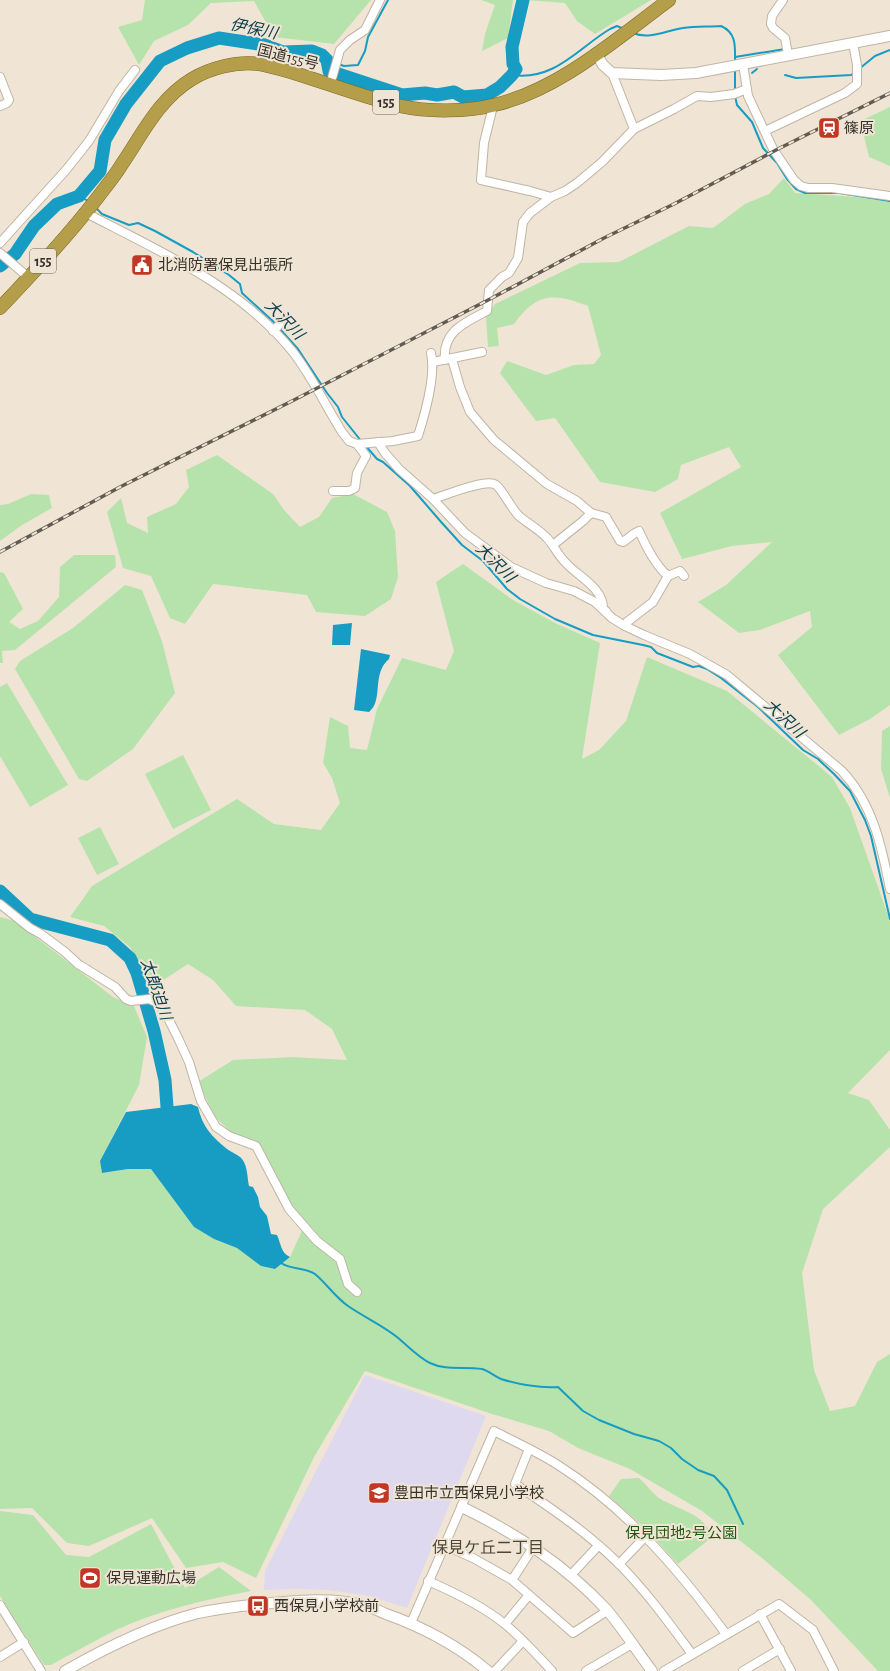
<svg xmlns="http://www.w3.org/2000/svg" width="890" height="1671" viewBox="0 0 890 1671" font-family="'Alegreya Sans','Noto Sans JP',sans-serif">
	<style>
		.education { fill: #ded9ef }
		.green { fill: #b6e3ac }
		.water { fill: #179cc3 }
		.lines { fill: none; stroke-linecap: round; stroke-linejoin: round }
		.stream { stroke: #179cc3; stroke-width: 2 }
		.river { stroke: #179cc3; stroke-width: 13 }
		.minor-casing { stroke: #bfb5a5; stroke-width: 10 }
		.tertiary-casing { stroke: #bfb5a5; stroke-width: 12 }
		.trunk-casing { stroke: #7c6822; stroke-width: 14 }
		.minor { stroke: #fff; stroke-width: 8 }
		.tertiary { stroke: #fff; stroke-width: 10 }
		.trunk { stroke: #b49e4a; stroke-width: 13 }
		.rail-casing { stroke: #615b52; stroke-width: 3.5 }
		.rail { stroke: #f0e5d4; stroke-width: 2; stroke-dasharray: 6; stroke-linecap: butt }
		.labels { text-anchor: middle; stroke-width: 4; stroke-linejoin: round; paint-order: stroke }
		.shield { fill: #f0e5d4; stroke: #6e675e; stroke-width: 1 }
		.shield-label { font-size: 14px; font-weight: bold; fill: #36312b }
		.street-label { font-size: 15px; fill: #36312b; stroke: #f0e5d4 }
		.poi-label { font-size: 15px; fill: #36312b; stroke: #f0e5d4; text-anchor: start }
		.park-label { font-size: 15px; fill: #1f570f; stroke: #f0e5d4 }
		.water-label { font-size: 16px; font-style: italic; fill: #0d4151; stroke: #f0e5d4 }
		.neighbourhood-label { font-size: 16px; fill: #4e4638; stroke: #f0e5d4 }
	</style>
	<rect width="100%" height="100%" fill="#f0e5d4"/>
	<polygon class="education" points="365,1375 486,1416 407,1608 369,1596 328,1590 296,1589 264,1590 265,1571"/>
	<g class="green">
		<polygon points="145,0 371,0 334,44 274,37 254,1 211,3 188,25 154,41 139,65 118,27 142,20"/>
		<polygon points="481,0 513,0 508,38 482,51 485,34 495,5"/>
		<polygon points="526,0 651,0 595,34 577,21 565,3"/>
		<polygon points="890,107 890,166 869,157 863,132 854,124"/>
		<path d="M784,178l11,15 63,4 32,5v503l-20,14 -31,16 -61,-80 34,-28 -2,-16 -50,19 -21,3 -41,-31 28,-17 46,-43 -40,4 -50,13 -22,-46 81,-46 -12,-20 -48,18 -3,14 -23,13 -55,-10 -45,-64 -19,3 -36,-48 7,-12 39,14 28,-10 20,-1 7,-9 -13,-49c-34,-13 -51,-14 -74,18l-17,4 2,18 -11,1 -2,-30 9,-13 85,-41 39,-1 70,-36 24,2 32,-24 24,-10z"/>
		<polygon points="217,455 273,494 284,510 300,527 319,517 332,498 353,494 387,512 395,531 398,577 391,599 365,616 316,612 307,595 213,584 185,624 170,618 151,576 123,568 107,512 121,498 127,523 148,533 147,517 176,504 189,487 186,470"/>
		<polygon points="31,494 49,495 52,508 22,525 0,541 0,505 8,504"/>
		<polygon points="74,555 115,555 116,567 15,650 2,651 3,663 0,663 0,572 4,573 23,609 9,622 20,629 38,621 59,597 60,567"/>
		<polygon points="463,564 513,600 555,623 600,643 582,759 599,750 626,721 647,657 727,691 832,777 850,808 890,921 890,1050 848,1093 869,1100 890,1130 890,1147 823,1209 802,1273 814,1370 830,1411 855,1406 877,1362 890,1354 890,1671 878,1671 811,1600 762,1558 702,1511 630,1469 578,1448 549,1431 492,1414 365,1371 314,1457 256,1578 223,1562 186,1568 152,1518 89,1546 67,1543 32,1508 0,1509 0,917 15,921 113,997 134,1006 147,1037 139,1085 100,1161 102,1173 128,1169 151,1169 194,1227 214,1239 237,1248 261,1266 275,1269 290,1257 305,1224 289,1209 257,1144 231,1132 215,1117 198,1082 233,1060 292,1057 347,1060 332,1029 305,1010 236,1006 213,980 188,964 148,990 131,948 104,926 70,917 92,886 237,799 274,824 321,830 340,803 332,778 323,763 330,717 348,726 350,748 367,750 377,709 402,658 446,670 454,651 436,582"/>
		<polygon points="125,585 142,590 162,641 175,693 133,749 87,781 79,779 15,669 20,661 73,628"/>
		<polygon points="7,683 68,785 30,807 0,756 0,687"/>
		<polygon points="890,726 890,798 881,769 882,731"/>
		<polygon points="183,755 211,810 173,829 145,774"/>
		<polygon points="100,827 119,864 97,875 78,838"/>
		<path d="M639,1478c7,6 13,15 20,20 15,10 51,17 52,40l-33,26 -33,-36 -36,-32 12,-17z"/>
		<path d="M0,1511l33,4 33,40 23,2 62,-33 34,64 34,-21 32,24c-47,9 -92,19 -135,39 -22,11 -43,23 -65,35h-7l-44,-69z"/>
	</g>
	<g class="water">
		<polygon points="352,623 350,645 332,645 333,625"/>
		<path d="M361,649l29,6 -1,4c-18,15 -5,41 -20,53l-15,-2z"/>
		<path d="M191,1104l7,3c4,19 14,30 29,42 5,4 11,5 15,10 6,8 5,18 7,27l4,1 5,10 2,10 7,9 4,18 6,1c4,9 4,18 13,22l-15,12 -14,-3 -24,-18 -23,-9 -20,-12 -43,-58h-23l-26,4 -2,-12 26,-49z"/>
	</g>
	<g class="lines">
		<g class="stream">
			<path d="M633,33c17,7 34,-3 50,-5 13,-2 26,-1 38,-2 16,7 14,21 14,36"/>
			<polyline points="735,57 785,49"/>
			<polyline points="327,60 333,63"/>
			<polyline points="338,64 344,66 358,65 365,51 368,37 388,0"/>
			<polyline points="859,69 875,56 890,50"/>
			<polyline points="752,73 757,69"/>
			<path d="M512,75c43,6 66,-27 98,-46l7,-3 7,3"/>
			<polyline points="785,75 796,78 851,75 854,73"/>
			<polyline points="735,92 735,68"/>
			<polyline points="735,96 737,105 752,122 763,148 777,163 787,179 796,189 805,193 840,193 890,201"/>
			<polyline points="79,196 88,201"/>
			<polyline points="96,208 102,214 129,225 138,223 155,231 193,252 229,275 240,284 242,293 276,324"/>
			<polyline points="279,328 298,349 327,393 338,407 342,417 362,442"/>
			<polyline points="365,445 377,459 383,462 410,486 442,523 462,545 483,561 507,589 520,599 555,619 593,635 643,645 651,647 657,653 693,667 699,666 707,669 721,678 758,707 803,750 818,759 834,774 850,791 865,820 871,836 890,919"/>
			<path d="M281,1263c10,7 24,4 34,11 12,10 20,23 33,32 16,11 34,19 49,31 11,9 21,20 33,26 16,8 35,3 52,6 7,2 12,7 19,10 19,6 37,9 57,8l25,24 16,9 35,14 25,7 12,7 11,11 16,11 16,6 13,14 16,34"/>
		</g>
		<g class="river">
			<polyline points="0,266 15,254 34,226 57,204 79,196 100,171 105,140 126,104 160,61 187,48 219,38 265,45 283,52 312,51 322,55 327,60 329,71 402,95 425,93 437,95 454,92 463,97 487,95 500,87 512,75 516,69 513,64 512,47 523,0"/>
			<polyline points="0,891 30,919 110,940 130,958 137,973 154,1031 165,1080 167,1107"/>
		</g>
		<g class="minor-casing">
			<g id="minor">
				<polyline points="783,0 772,16 771,24 773,28 785,38 788,54"/>
				<polyline points="743,64 748,96 773,149 794,180 801,186 808,188 832,188 890,196"/>
				<polyline points="612,73 634,129"/>
				<polyline points="0,77 9,100 7,103 0,106"/>
				<polyline points="330,85 340,50 350,40 365,30 380,0"/>
				<polyline points="493,106 484,143 481,180 530,191 551,197"/>
				<polyline points="765,131 845,93 857,84 857,65 853,43"/>
				<path d="M86,213c73,38 154,73 207,139 19,25 33,54 49,80l7,9 8,3 9,12 -9,17 -2,15 -6,3h-16"/>
				<polyline points="0,243 66,170 89,141 119,91 135,70"/>
				<polyline points="0,253 28,277"/>
				<polyline points="273,331 284,320"/>
				<polyline points="452,359 460,387 470,412 494,440 547,484 577,501 591,513 583,521 553,545"/>
				<path d="M445,360c-3,-29 21,-38 42,-49l2,-21 13,-13 7,-4 9,-15 5,-36 7,-9 21,-16 14,-6 12,-8 25,-21 32,-33 40,-20 23,-13 14,1 23,-3 13,-5"/>
				<polyline points="433,362 482,352"/>
				<path d="M378,442l7,11 14,16 34,30 32,34 46,34 35,16 28,8 21,11 17,16 13,8 19,9 46,19 37,21 115,96c31,33 40,76 48,118"/>
				<path d="M357,444l36,-3 25,-5c7,-22 18,-61 13,-83"/>
				<path d="M433,499c13,-4 49,-19 61,-15 6,1 18,26 26,33 9,7 20,13 28,22 6,7 10,16 17,23 12,14 39,26 38,47l3,2"/>
				<path d="M591,513l15,4 14,24 3,1 12,-9 4,-2c7,15 16,34 29,45l12,-5 4,5"/>
				<polyline points="625,626 627,622 653,602 668,576"/>
				<polyline points="0,904 30,928 41,934 65,952 78,964 115,987 126,999 131,1001 149,999 158,1003 167,1016 178,1038 189,1062 201,1101 216,1127 229,1136 256,1146 289,1209 317,1241 340,1259 348,1284 357,1292"/>
				<path d="M529,1449l-14,35c36,24 73,49 104,80 27,27 50,59 73,90"/>
				<polyline points="444,1545 473,1558 512,1580 573,1633 607,1611"/>
				<polyline points="619,1564 646,1536"/>
				<polyline points="571,1575 598,1546"/>
				<polyline points="512,1580 534,1546"/>
				<path d="M428,1581c28,12 55,25 78,44 17,14 31,30 46,46"/>
				<polyline points="0,1605 41,1671"/>
				<polyline points="760,1614 791,1671"/>
				<path d="M411,1623l83,-192c21,11 44,21 64,34 69,44 120,104 168,169"/>
				<polyline points="505,1624 529,1595"/>
				<polyline points="0,1657 24,1642"/>
				<polyline points="495,1671 523,1641"/>
				<polyline points="586,1671 632,1644"/>
				<polyline points="664,1671 779,1604 813,1630 834,1671"/>
				<polyline points="743,1671 780,1649"/>
			</g>
		</g>
		<g class="tertiary-casing">
			<g id="tertiary">
				<polyline points="596,53 603,65 612,73 661,75 696,73 890,36"/>
				<path d="M462,1507c55,27 103,58 145,103 16,19 30,41 45,61"/>
				<path d="M65,1671c42,-24 86,-46 133,-58 24,-5 50,-8 75,-10 30,-3 61,-5 90,2 8,2 16,6 23,9 37,13 72,32 102,57"/>
			</g>
		</g>
		<g class="trunk-casing">
			<path id="trunk" d="M0,308c34,-36 68,-72 98,-111 8,-11 17,-21 24,-33 21,-31 37,-65 70,-85 18,-11 45,-18 67,-15 10,2 21,5 32,8 36,11 72,25 109,34 27,6 68,6 94,-1 65,-15 122,-66 175,-105"/>
		</g>
		<use href="#minor" class="minor"/>
		<use href="#tertiary" class="tertiary"/>
		<use href="#trunk" class="trunk"/>
		<g class="rail-casing">
			<polyline id="rail" points="0,552 120,487 294,400 492,298 604,238 674,204 778,149 890,93"/>
		</g>
		<use href="#rail" class="rail"/>
	</g>
	<defs>
		<g id="station-square" transform="scale(1.15)"><rect x="-9" y="-9" width="18" height="18" rx="4" fill="#c23625" stroke="#f0e5d4"/><path d="M-3-6H3Q5-6 5-4V2Q5 4 3 4L4.5 6H3L1.5 4h-3L-3 6H-4.5L-3 4Q-5 4-5 2V-4Q-5-6-3-6ZM-3.5-4v3h7v-3ZM-3.5 1v1.5H-2V1ZM2 1v1.5H3.5V1Z" fill="#fff"/></g>
		<g id="civic-square" transform="scale(1.15)"><rect x="-9" y="-9" width="18" height="18" rx="4" fill="#c23625" stroke="#f0e5d4"/><path d="M-.6-6.5H3V-4.5H.6V-3L4-1V1h2V6H-6V1h2V-1L-.6-3ZM-1.2 2.5V6h2.4V2.5Z" fill="#fff"/></g>
		<g id="school-square" transform="scale(1.15)"><rect x="-9" y="-9" width="18" height="18" rx="4" fill="#c23625" stroke="#f0e5d4"/><path d="M0-5L7-2L0 1L-7-2ZM-4 1L0 2.5L4 1V4Q0 6-4 4Z" fill="#fff"/></g>
		<g id="stadium-square" transform="scale(1.15)"><rect x="-9" y="-9" width="18" height="18" rx="4" fill="#c23625" stroke="#f0e5d4"/><path d="M0-5a6.5 5 0 1 0 0 10a6.5 5 0 1 0 0-10ZM-3.5-1.8h7v3.6h-7Z" fill="#fff"/></g>
		<g id="bus-square" transform="scale(1.15)"><rect x="-9" y="-9" width="18" height="18" rx="4" fill="#c23625" stroke="#f0e5d4"/><path d="M-5-6H5V4H4V6H2V4H-2V6H-4V4H-5ZM-3.5-4V0h7V-4ZM-3.5 1.2v1.5H-2V1.2ZM2 1.2v1.5H3.5V1.2Z" fill="#fff"/></g>
	</defs>
	<g fill-rule="evenodd">
		<use href="#station-square" x="829" y="128"/>
		<use href="#civic-square" x="142" y="265"/>
		<use href="#school-square" x="379" y="1493"/>
		<use href="#stadium-square" x="90" y="1578"/>
		<use href="#bus-square" x="258" y="1606"/>
	</g>
	<g class="labels">
		<g class="shield">
			<rect x="373" y="90" width="26" height="24" rx="3"/>
			<rect x="30" y="249" width="26" height="24" rx="3"/>
		</g>
		<g class="shield-label">
			<text x="386" y="107">155</text>
			<text x="43" y="266">155</text>
		</g>
		<g class="street-label">
			<text transform="translate(288 57) rotate(14)" y="5">国道155号</text>
		</g>
		<g class="poi-label">
			<text x="844" y="133">篠原</text>
			<text x="158" y="270">北消防署保見出張所</text>
			<text x="394" y="1498">豊田市立西保見小学校</text>
			<text x="106" y="1583">保見運動広場</text>
			<text x="274" y="1611">西保見小学校前</text>
		</g>
		<g class="park-label">
			<text x="681" y="1538">保見団地2号公園</text>
		</g>
		<g class="water-label">
			<text transform="translate(254 28) rotate(12)" y="6">伊保川</text>
			<text transform="translate(285 319) rotate(46)" y="6">大沢川</text>
			<text transform="translate(496 562) rotate(45)" y="6">大沢川</text>
			<text transform="translate(785 718) rotate(43)" y="6">大沢川</text>
			<text transform="translate(157 989) rotate(71)" y="6">太郎迫川</text>
		</g>
		<g class="neighbourhood-label">
			<text x="488" y="1553">保見ケ丘二丁目</text>
		</g>
	</g>
</svg>
